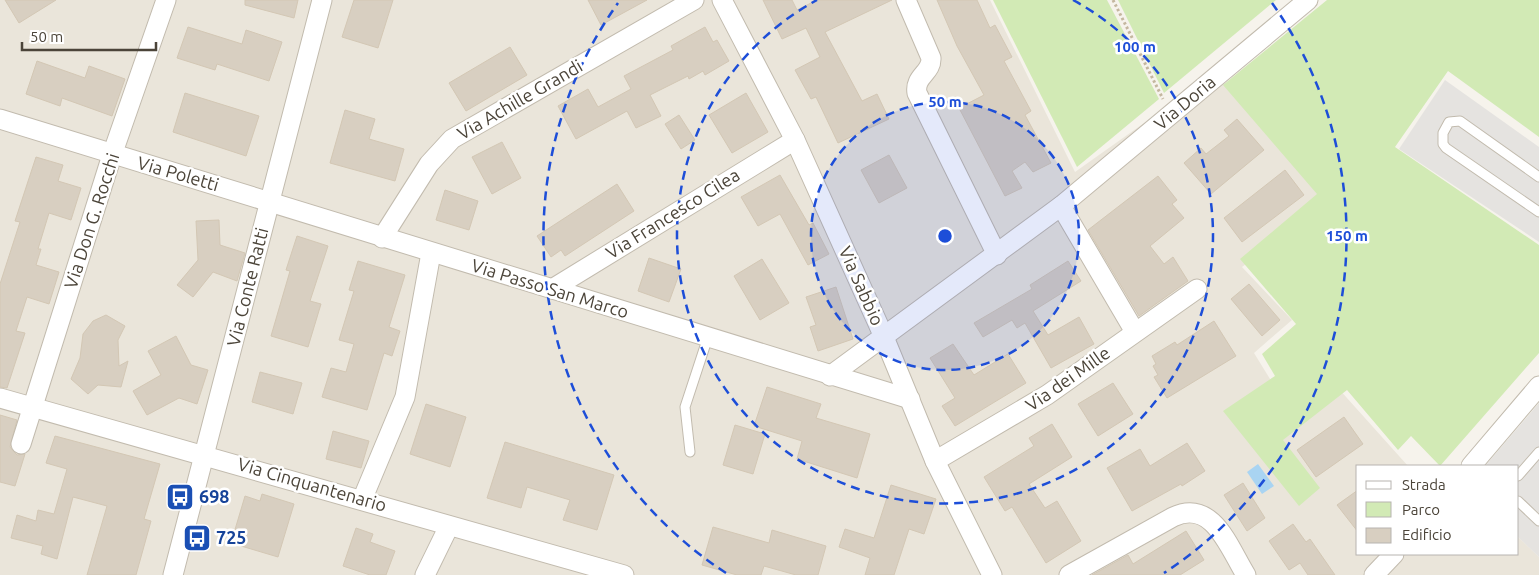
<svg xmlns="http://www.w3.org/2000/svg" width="1539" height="575" viewBox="0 0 1539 575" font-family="Ubuntu,sans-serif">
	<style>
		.residential { fill: #eae5da }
		.green { fill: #d2eab5 }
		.parking { fill: #e5e3e0 }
		.water { fill: #a9d4f2 }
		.building { fill: #d8cfc1; stroke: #d3c7b4 }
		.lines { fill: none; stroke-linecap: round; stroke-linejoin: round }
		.lane-casing { stroke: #c2bbae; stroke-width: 11 }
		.street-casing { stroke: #c2bbae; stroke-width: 21 }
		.path { stroke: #c4b79f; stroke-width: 3; stroke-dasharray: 2.5 2.5; stroke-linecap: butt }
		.lane { stroke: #fff; stroke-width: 9 }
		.street { stroke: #fff; stroke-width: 19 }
		.ring { fill: none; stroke: #1d4ed8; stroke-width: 2.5; stroke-dasharray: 9 6 }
		.labels { text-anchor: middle; stroke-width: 5; stroke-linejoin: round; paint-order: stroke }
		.street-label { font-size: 18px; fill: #4b4439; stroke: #fff }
		.transit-label { font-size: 18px; font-weight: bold; fill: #164399; stroke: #fff; text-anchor: start }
		.centre { fill: #1d4ed8; stroke: #fff; stroke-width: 2.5 }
		.ring-label { font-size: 15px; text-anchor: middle; font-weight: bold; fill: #1d4ed8; stroke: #fff; stroke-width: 5; stroke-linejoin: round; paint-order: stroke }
	</style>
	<rect width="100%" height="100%" fill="#f6f3ec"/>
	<polygon class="residential" points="0,0 990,0 1075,172 1216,72 1327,201 1242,267 1292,320 1254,353 1296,421 1338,388 1408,466 1358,466 1358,554 1518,554 1518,537 1539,557 1539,575 0,575"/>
	<g class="green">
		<polygon points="993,0 1107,0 1159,99 1077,167"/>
		<polygon points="1118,0 1276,0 1164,93"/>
		<polygon points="1327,0 1539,0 1539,137 1448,71 1395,147 1539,245 1539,353 1440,466 1411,436 1398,450 1347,390 1283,440 1320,488 1299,506 1223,411 1275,376 1262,354 1296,324 1240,259 1317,194 1223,85"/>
	</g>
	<g class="parking">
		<polygon points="1445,80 1539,147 1539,242 1399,149"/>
		<polygon points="1539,403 1539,557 1518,537 1518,466 1485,466"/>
	</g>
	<polygon class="water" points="1258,464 1274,486 1262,494 1247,472"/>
	<g class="building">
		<polygon points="5,0 56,0 19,23"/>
		<polygon points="245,0 298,0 294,18 245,5"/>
		<polygon points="354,0 393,0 378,48 342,37"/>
		<polygon points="588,0 647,0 601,25"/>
		<polygon points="763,0 792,0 797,10 817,0 892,0 825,32 862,101 877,94 889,119 838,143 816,97 811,99 795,70 820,57 806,28 782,39"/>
		<polygon points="937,0 977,0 990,28 995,25 1012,57 1004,61 1031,111 1025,115 1051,163 1033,172 1025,162 1012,171 1022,188 1005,196 959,108 984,95 957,46"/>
		<polygon points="188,27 242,44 246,30 282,42 269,81 217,64 215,70 177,58"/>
		<polygon points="705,27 713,42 717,40 729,61 705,75 703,71 689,79 688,76 650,95 661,116 636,128 627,111 576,139 558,106 588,89 598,107 631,89 624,76 673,50 671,46"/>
		<polygon points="510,47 527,75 466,111 449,83"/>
		<polygon points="37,61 85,78 89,66 125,79 112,116 62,98 60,106 26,94"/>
		<polygon points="185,93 259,116 246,156 173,132"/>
		<polygon points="746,93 768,132 732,153 709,115"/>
		<polygon points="345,110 375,119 369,139 404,149 395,181 330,163"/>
		<polygon points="679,115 695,140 681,149 665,124"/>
		<polygon points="1237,119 1264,150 1211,194 1184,163 1201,148 1206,154 1229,136 1224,130"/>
		<polygon points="502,142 521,178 492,194 472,157"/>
		<polygon points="889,155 907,188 879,203 861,170"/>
		<polygon points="36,157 63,165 58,181 81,188 71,220 49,213 38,249 41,249 36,265 59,272 49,304 27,297 16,331 25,333 7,388 0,387 0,284 20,222 15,221"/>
		<polygon points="1285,170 1304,195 1242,242 1224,218"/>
		<polygon points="780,175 809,225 813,223 829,254 808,265 780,214 758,226 741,197"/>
		<polygon points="1158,176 1177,200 1172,204 1184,218 1150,246 1164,264 1173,257 1188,281 1139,316 1088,230"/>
		<polygon points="617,184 634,211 565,256 561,250 551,257 537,236"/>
		<polygon points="445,190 478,201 469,230 436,220"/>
		<polygon points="219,220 220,245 245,253 237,281 213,272 193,297 177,285 198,260 196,221"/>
		<polygon points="297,236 328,246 310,301 321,304 308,347 271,336 290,271 286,270"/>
		<polygon points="649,258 681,269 669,302 638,291"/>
		<polygon points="762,259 789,303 760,320 734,276"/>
		<polygon points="358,261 405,275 389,327 400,331 392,356 384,353 367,410 322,397 331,368 346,372 354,344 339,340 354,291 349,290"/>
		<polygon points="1068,261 1081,281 1033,311 1048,335 1079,317 1094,344 1051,368 1025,323 1017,328 1012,320 983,337 974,323 1032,289 1030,285"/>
		<polygon points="1249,284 1280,320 1262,336 1231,299"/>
		<polygon points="836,287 853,339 818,351 810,327 816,325 806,297"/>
		<polygon points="106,315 125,326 118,340 119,366 128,361 121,387 98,385 88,394 71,379 80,358 83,334 93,321"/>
		<polygon points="1214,321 1236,356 1167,398 1154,377 1158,375 1153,366 1156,364 1152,356 1175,342 1177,345"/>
		<polygon points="176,336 191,365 208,370 197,404 179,398 147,415 133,391 161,375 148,351"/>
		<polygon points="953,344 974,375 1008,354 1026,383 955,426 942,406 955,398 930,358"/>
		<polygon points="260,372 302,383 293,414 252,402"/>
		<polygon points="1113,383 1133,414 1098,436 1078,404"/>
		<polygon points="767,387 821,404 816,418 870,434 857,478 797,459 802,441 754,426"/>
		<polygon points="426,404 466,417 450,467 410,454"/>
		<polygon points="0,415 17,420 10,447 17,455 25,454 15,486 0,482"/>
		<polygon points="1344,417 1363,444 1316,477 1297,450"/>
		<polygon points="1052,424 1072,457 1029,484 1045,508 1057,501 1081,541 1046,563 1012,507 1005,511 984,477 1034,446 1029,438"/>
		<polygon points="735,425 765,434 753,474 723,465"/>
		<polygon points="333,431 369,441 361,468 326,459"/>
		<polygon points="55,436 160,464 144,519 151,521 136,575 87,575 107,506 73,497 57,559 41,554 43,546 11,538 17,515 36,521 38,510 54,514 67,469 46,463"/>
		<polygon points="505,442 614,475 597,530 563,520 570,500 527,487 521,508 487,498"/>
		<polygon points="1187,443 1205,471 1182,486 1181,484 1132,511 1107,468 1140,449 1150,466"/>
		<polygon points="1243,483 1265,518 1247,531 1224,495"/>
		<polygon points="891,485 936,499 924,534 909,529 894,575 865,575 870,558 839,547 845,529 874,538"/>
		<polygon points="1358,490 1358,532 1337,505"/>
		<polygon points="262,494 294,504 278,557 231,543 245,496 260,501"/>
		<polygon points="1293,524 1306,542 1310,539 1335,575 1308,575 1300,563 1289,570 1269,541"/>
		<polygon points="713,527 769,543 772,530 826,546 818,575 796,575 764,566 761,575 737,575 702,565"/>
		<polygon points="356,528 373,534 370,542 395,551 386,575 370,575 343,566"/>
		<polygon points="1186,531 1204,560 1180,575 1092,575 1128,555 1133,564"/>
	</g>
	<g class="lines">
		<g class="lane-casing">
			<g id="lane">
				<polyline points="1539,177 1460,121 1449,122 1443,133 1443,144 1446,148 1539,212"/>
				<polyline points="690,452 685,407 708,337"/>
				<polyline points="1518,476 1539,452"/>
				<polyline points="1518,501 1539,521"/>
			</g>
		</g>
		<g class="street-casing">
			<g id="street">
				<polyline points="722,0 795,140 884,337 935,461 992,575"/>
				<path d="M906,0l25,58c1,15 -17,18 -14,35l80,162"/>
				<polyline points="0,119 910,399"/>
				<polyline points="1061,206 1135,332"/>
				<polyline points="382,238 429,164 452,139 694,0"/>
				<polyline points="552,289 795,140"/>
				<polyline points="830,376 1061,206 1308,0"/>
				<polyline points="0,398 624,575"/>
				<polyline points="21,444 112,155 166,0"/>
				<polyline points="935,461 1047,395 1197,289"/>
				<polyline points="1471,466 1539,386"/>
				<polyline points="362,500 405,397 431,253"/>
				<polyline points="173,575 322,0"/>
				<polyline points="425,575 449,526"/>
				<path d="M1069,575l104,-58c40,-19 56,31 73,58"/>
				<polyline points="1374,575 1394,554"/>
			</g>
		</g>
		<polyline class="path" points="1113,0 1163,99"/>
		<use href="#lane" class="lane"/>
		<use href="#street" class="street"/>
	</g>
	<circle cx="945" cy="236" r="134" fill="#1d4ed8" fill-opacity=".12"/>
	<g class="ring">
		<circle cx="945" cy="236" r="134"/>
		<path d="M1073 0A268 268 0 1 1 817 0"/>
		<path d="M726 573A402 402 0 0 1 618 3M1272 3A402 402 0 0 1 1164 573"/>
	</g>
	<defs>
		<g id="bus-square" transform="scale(1.4375)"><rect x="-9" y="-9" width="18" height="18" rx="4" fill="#1a4fb4" stroke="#fff"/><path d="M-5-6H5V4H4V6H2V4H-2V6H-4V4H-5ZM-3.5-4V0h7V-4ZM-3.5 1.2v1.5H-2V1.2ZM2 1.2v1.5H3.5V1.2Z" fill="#fff"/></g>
	</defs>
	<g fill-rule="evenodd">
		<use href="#bus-square" x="180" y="497"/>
		<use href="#bus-square" x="197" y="538"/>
	</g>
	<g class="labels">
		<g class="street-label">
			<text transform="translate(520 100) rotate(-30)" y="6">Via Achille Grandi</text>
			<text transform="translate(1185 103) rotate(-40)" y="6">Via Doria</text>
			<text transform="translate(178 174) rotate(16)" y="6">Via Poletti</text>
			<text transform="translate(673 214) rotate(-32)" y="6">Via Francesco Cilea</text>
			<text transform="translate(92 221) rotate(-72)" y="6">Via Don G. Rocchi</text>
			<text transform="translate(861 286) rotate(66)" y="6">Via Sabbio</text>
			<text transform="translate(248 287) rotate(-76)" y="6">Via Conte Ratti</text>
			<text transform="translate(550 289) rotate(17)" y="6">Via Passo San Marco</text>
			<text transform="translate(1068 379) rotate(-35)" y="6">Via dei Mille</text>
			<text transform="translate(312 485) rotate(16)" y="6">Via Cinquantenario</text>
		</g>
		<g class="transit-label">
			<text x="199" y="503">698</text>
			<text x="216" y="544">725</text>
		</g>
	</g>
	<circle cx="945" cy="236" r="8" class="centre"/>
	<g class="ring-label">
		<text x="1135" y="52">100 m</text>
		<text x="945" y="107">50 m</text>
		<text x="1347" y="241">150 m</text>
	</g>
	<rect x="1356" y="465" width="162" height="90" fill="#ffffff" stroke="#b7b4b0"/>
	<rect x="1366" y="481" width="25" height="8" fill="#ffffff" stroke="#b7b4b0"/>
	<text x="1402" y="490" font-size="15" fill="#4b4439">Strada</text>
	<rect x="1366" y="502" width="25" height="15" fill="#d2eab5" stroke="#b7b4b0"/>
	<text x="1402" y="515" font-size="15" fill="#4b4439">Parco</text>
	<rect x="1366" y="528" width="25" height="15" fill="#d8cfc1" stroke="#b7b4b0"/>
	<text x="1402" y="540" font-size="15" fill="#4b4439">Edificio</text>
	<path d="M22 42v8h134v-8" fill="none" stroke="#4b4439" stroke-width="2.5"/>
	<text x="30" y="42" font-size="15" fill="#4b4439" stroke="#ffffff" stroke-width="4" paint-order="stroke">50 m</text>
</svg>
